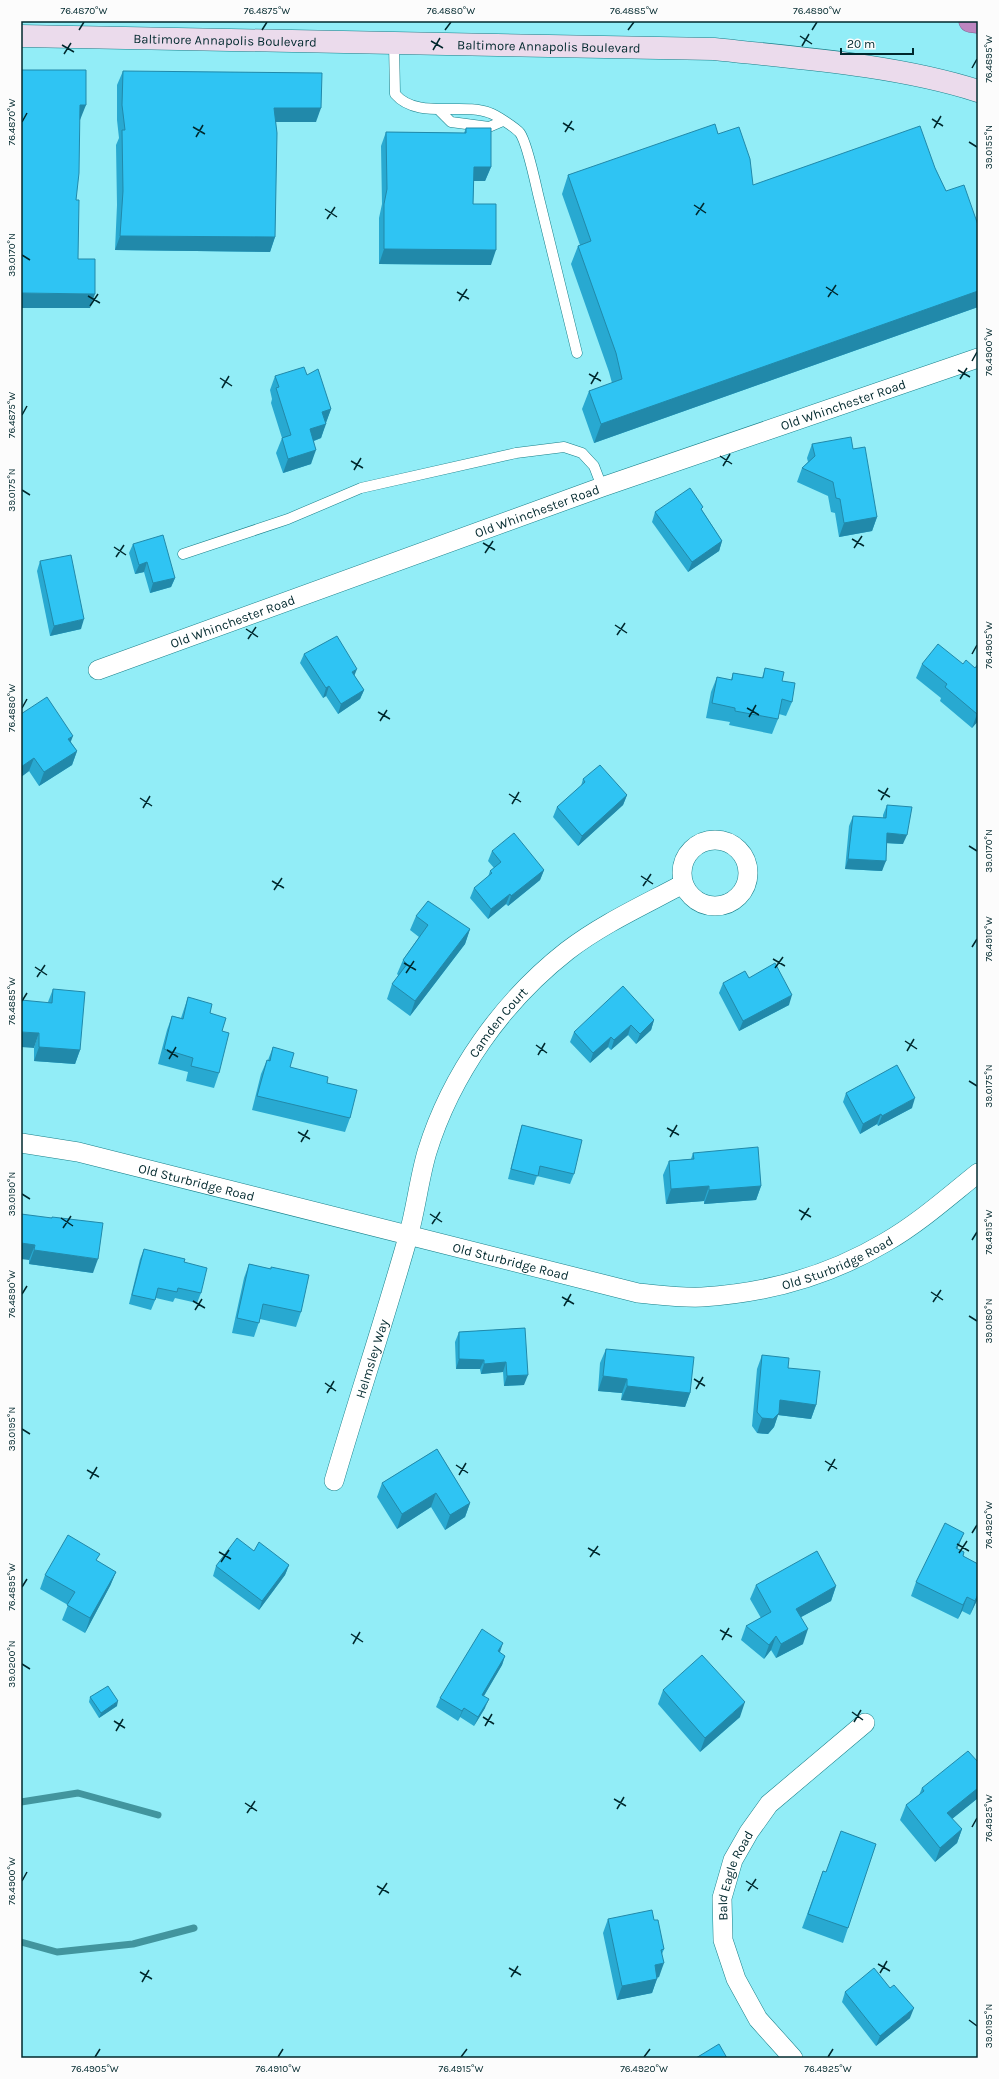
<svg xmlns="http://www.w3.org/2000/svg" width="999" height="2079" viewBox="0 0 999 2079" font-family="Karla,sans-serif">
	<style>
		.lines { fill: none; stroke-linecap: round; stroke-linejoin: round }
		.stream { stroke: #42959e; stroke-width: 7 }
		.lane-casing { stroke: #187f89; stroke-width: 11 }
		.street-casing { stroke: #187f89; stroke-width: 20 }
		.secondary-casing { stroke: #187f89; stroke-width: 23 }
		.highway-casing { stroke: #7b658d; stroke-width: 23 }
		.lane { stroke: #fff; stroke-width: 10 }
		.street { stroke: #fff; stroke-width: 19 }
		.secondary { stroke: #ebdbec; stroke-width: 22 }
		.highway { stroke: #bd86c0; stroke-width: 22 }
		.wall { fill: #28a9d1 }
		.shaded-wall { fill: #2189aa }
		.building { fill: #2fc4f3; stroke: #2189aa }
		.ticks { fill: none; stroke: #00282d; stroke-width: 1.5 }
		.labels { text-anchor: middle; stroke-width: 3.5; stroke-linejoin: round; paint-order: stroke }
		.street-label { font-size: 13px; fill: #00282d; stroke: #fcfcfc }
		.neatline { fill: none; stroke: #00282d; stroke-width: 1.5 }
		.ticks-label { font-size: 10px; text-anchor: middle; fill: #00282d }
	</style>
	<rect width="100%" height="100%" fill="#92edf7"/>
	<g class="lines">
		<g class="stream">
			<polyline points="21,1802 78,1793 158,1815"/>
			<polyline points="21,1942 57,1952 133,1944 194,1928"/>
		</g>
		<g class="lane-casing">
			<g id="lane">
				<path d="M394,43l1,51c22,26 67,8 95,19 6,2 26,15 30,20 7,10 15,48 18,61 13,53 26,106 39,159"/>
				<polyline points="440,111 451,122 489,127 503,121"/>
				<polyline points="183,554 288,519 361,488 516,453 564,447 582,453 594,466 602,487"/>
			</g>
		</g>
		<g class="street-casing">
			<g id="street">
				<path id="s1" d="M98,670l504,-183 376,-129"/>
				<circle cx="715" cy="873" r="33"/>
				<path id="s2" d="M21,1143l57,9 560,141c21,2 43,5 64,4 65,-4 127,-21 184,-55 33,-19 62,-45 92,-69"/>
				<path id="s3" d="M334,1481c24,-82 51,-163 74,-244 8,-28 11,-58 19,-85 24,-78 76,-151 140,-201 35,-27 77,-46 116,-67"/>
				<path id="s4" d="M793,2058l-35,-39 -22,-40 -13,-39 -1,-42 11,-38 16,-28 20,-28 96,-81"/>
			</g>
		</g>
		<g class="secondary-casing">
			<g id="secondary">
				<path id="s5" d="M21,36l693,13c84,9 183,16 264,42"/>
			</g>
		</g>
		<g class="highway-casing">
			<polyline id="highway" points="970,21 978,22"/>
		</g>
		<use href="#lane" class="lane"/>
		<use href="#street" class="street"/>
		<use href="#secondary" class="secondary"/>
		<use href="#highway" class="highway"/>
	</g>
	<g class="wall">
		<polygon points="123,71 316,122 276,122 275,237 270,252 115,250 117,205 116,145 119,138 117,120 117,85"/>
		<polygon points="466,128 491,167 485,181 474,181 473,204 491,265 379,264 379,218 382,204 381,146 386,132 464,133"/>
		<polygon points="718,134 753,185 935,168 946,191 978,225 978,307 594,443 582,409 589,391 612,383 609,372 571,264 578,246 580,245 562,194 568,175"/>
		<polygon points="307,375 331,409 326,422 321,438 314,441 311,464 283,473 276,453 282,438 271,403 272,399 270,390 275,376"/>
		<polygon points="812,444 853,449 877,517 872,531 839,537 835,513 831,512 828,496 797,482 802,468 808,462 807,458"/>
		<polygon points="702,510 722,541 719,551 688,572 652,522 655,512"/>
		<polygon points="133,544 175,578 171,587 150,593 144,572 135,574 129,553"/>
		<polygon points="40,561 81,629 50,636 37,571"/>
		<polygon points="304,654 354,675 364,690 360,699 338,714 326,696 323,698 300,663"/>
		<polygon points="922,664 963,664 975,668 978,721 972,728 940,701 941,698 916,678"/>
		<polygon points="765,668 782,681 792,702 786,716 779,714 778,719 772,734 729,725 730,722 706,718 711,692 717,677 731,680 733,673 762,678"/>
		<polygon points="21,714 71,742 77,751 72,765 39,786 29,771 21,777"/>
		<polygon points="583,779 627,795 623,805 578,846 553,817 557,807 581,786"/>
		<polygon points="887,805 903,844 887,843 882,871 845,869 849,826 853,816 883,818 883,815"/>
		<polygon points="492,851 544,870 540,880 508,906 506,904 488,919 470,898 474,888 488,877 490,871 494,868 488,861"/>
		<polygon points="416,916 470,929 465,944 410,1016 387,999 392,984 399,976 397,974 403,960 419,937 410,930"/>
		<polygon points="749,978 789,1005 739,1031 719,993 723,983"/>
		<polygon points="53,989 80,1050 75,1064 34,1061 34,1048 48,1002"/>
		<polygon points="188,997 210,1013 222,1031 219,1073 214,1088 186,1081 188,1072 158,1064 167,1030 172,1016 181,1018"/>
		<polygon points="654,1020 651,1030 636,1044 628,1035 611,1050 608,1047 590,1063 570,1042 574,1032"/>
		<polygon points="273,1047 290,1067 327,1083 350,1118 345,1132 252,1110 261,1074 267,1060 268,1060"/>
		<polygon points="846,1093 912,1108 878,1126 877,1124 860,1134 843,1102"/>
		<polygon points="522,1125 574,1174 570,1184 537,1176 534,1185 508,1179 519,1135"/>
		<polygon points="693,1153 761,1186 756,1200 704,1204 704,1201 666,1204 663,1175 669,1161 691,1159"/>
		<polygon points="21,1214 93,1273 29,1264 29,1260"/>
		<polygon points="144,1249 201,1293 197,1303 175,1298 173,1302 156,1298 151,1310 129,1304 140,1259"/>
		<polygon points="249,1264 271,1269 271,1267 301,1312 296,1327 260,1319 254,1337 232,1333 244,1278"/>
		<polygon points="525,1328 524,1385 504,1386 503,1372 481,1374 480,1369 456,1369 455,1342 459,1332"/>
		<polygon points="606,1349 690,1393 685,1407 621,1400 622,1393 598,1391 600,1363"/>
		<polygon points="762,1355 788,1368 816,1405 811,1419 778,1415 774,1427 768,1434 757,1433 752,1426 757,1369"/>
		<polygon points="437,1449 470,1503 465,1517 445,1530 431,1507 397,1529 377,1497 382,1483"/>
		<polygon points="964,1533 957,1549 964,1552 963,1556 978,1564 978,1598 970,1615 962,1611 958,1619 911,1596 916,1582"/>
		<polygon points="254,1551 289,1565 285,1575 259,1610 213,1576 216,1566"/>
		<polygon points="97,1561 116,1572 110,1586 85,1633 62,1620 68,1605 40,1589 45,1575"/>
		<polygon points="756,1585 836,1586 831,1601 801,1617 803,1644 776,1658 771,1650 764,1659 741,1640 746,1626 761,1618 750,1599"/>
		<polygon points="499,1652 505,1656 502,1665 484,1696 485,1708 474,1726 460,1717 458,1721 436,1707 440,1698"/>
		<polygon points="663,1690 740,1717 700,1752 658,1704"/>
		<polygon points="90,1697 117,1706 99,1718 89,1702"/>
		<polygon points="978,1762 978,1798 952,1819 962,1829 957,1843 935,1862 900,1820 906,1805 919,1795 922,1788"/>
		<polygon points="823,1871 826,1872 848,1928 843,1943 802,1928"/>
		<polygon points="608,1919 654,1920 664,1949 662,1954 659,1977 657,1978 652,1993 617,2000 603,1933"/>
		<polygon points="845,1992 910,2018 876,2046 842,2002"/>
	</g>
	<g class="shaded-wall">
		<polygon points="80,105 86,105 80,120 75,120"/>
		<polygon points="274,108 321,108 316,122 269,122"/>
		<polygon points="474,167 491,167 485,181 468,181"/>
		<polygon points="120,236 275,237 270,252 115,250"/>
		<polygon points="384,249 496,250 491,265 379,264"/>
		<polygon points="978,291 978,307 594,443 601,424"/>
		<polygon points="21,293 95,294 90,308 21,308"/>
		<polygon points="331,409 326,423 322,412"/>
		<polygon points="326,424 321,438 305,444 310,429"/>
		<polygon points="316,450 311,464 283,473 288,459"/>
		<polygon points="877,517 872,531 839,537 844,523"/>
		<polygon points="722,541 719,551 688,572 692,562"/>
		<polygon points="147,562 144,572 135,574 139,565"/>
		<polygon points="175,578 171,587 150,593 153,583"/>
		<polygon points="84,619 81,629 50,636 54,626"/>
		<polygon points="357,669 353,679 352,672"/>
		<polygon points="329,686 326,696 323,698 326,688"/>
		<polygon points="364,690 360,699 338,714 341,704"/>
		<polygon points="978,713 978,721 972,728 977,714"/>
		<polygon points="73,736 68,749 68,739"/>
		<polygon points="77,751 72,765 39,786 44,772"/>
		<polygon points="34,758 29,771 21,777 21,767"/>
		<polygon points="627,795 623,805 578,846 582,836"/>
		<polygon points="887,833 907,835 903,844 884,843"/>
		<polygon points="848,859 886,861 882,871 845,869"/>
		<polygon points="544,870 540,880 508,906 511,896"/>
		<polygon points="510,894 506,904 488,919 491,909"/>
		<polygon points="470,929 465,944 410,1016 415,1001"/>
		<polygon points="792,995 789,1005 739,1031 743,1021"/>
		<polygon points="654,1020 651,1030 636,1044 640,1034"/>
		<polygon points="631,1025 628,1035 611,1050 614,1040"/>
		<polygon points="21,1032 39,1033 34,1048 21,1047"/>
		<polygon points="611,1037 608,1047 590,1063 593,1053"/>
		<polygon points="39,1047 80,1050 75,1064 34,1061"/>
		<polygon points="915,1098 912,1108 878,1126 882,1116"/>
		<polygon points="881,1114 877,1124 860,1134 863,1124"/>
		<polygon points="709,1186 704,1201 666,1204 671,1189"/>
		<polygon points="761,1186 756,1200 704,1204 709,1190"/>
		<polygon points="21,1243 35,1245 29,1260 21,1259"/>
		<polygon points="34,1250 98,1259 93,1273 29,1264"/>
		<polygon points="459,1359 484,1360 480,1369 456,1369"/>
		<polygon points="506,1362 503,1372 481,1374 484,1364"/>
		<polygon points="528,1375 524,1385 504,1386 507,1376"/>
		<polygon points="603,1376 627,1379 622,1393 598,1391"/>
		<polygon points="627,1386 690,1393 685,1407 621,1400"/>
		<polygon points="780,1400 816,1405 811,1419 778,1415 774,1427 768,1434 757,1433 762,1418"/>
		<polygon points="436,1493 431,1507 397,1529 402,1514"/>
		<polygon points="470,1503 465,1517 445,1530 450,1515"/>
		<polygon points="964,1533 958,1547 950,1562 956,1548"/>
		<polygon points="289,1565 285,1575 259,1610 262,1601"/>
		<polygon points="116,1572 110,1586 85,1633 90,1618"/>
		<polygon points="836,1586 831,1601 790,1623 796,1609"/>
		<polygon points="978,1594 978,1598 970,1615 975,1601"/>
		<polygon points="967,1597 962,1611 958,1619 963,1605"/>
		<polygon points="808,1629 803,1644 776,1658 781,1644"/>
		<polygon points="776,1636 771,1650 764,1659 769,1645"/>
		<polygon points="503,1643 500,1652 494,1661 498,1651"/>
		<polygon points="505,1656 502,1665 479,1704 482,1695"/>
		<polygon points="489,1699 485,1708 474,1726 478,1717"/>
		<polygon points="118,1701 117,1706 99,1718 101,1713"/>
		<polygon points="745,1702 740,1717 700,1752 705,1738"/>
		<polygon points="464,1708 460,1717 458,1721 462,1711"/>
		<polygon points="978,1788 978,1798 942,1827 947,1813"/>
		<polygon points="962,1829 957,1843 935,1862 940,1848"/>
		<polygon points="664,1963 659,1977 649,1979 655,1965"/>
		<polygon points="657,1979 652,1993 617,2000 622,1986"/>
		<polygon points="914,2008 910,2018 876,2046 880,2036"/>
	</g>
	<g class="building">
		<polygon points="21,70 86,70 86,105 80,105 79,173 76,200 79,200 78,259 95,259 95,294 21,293"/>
		<polygon points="123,71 322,73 321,108 274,108 277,133 275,237 120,236 123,191 122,130 125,130 122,105"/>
		<polygon points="715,124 718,134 739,127 750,159 753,185 920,126 935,168 946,191 964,185 978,225 978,291 601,424 589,391 622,379 616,353 578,246 591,241 568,175"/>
		<polygon points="466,128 491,128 491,167 474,167 473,204 496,204 496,250 384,249 384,204 387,189 386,132 466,133"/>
		<polygon points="304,367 307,375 318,369 331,409 322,412 326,424 310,429 316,450 288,459 282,438 291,435 276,388 279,387 275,376"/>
		<polygon points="851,437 853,449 865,447 877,517 844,523 840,499 836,498 833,482 802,468 815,456 812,444"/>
		<polygon points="690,488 703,507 701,509 722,541 692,562 655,512"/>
		<polygon points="163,535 175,578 153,583 147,562 139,565 133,544"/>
		<polygon points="71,555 84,619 54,626 40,561"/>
		<polygon points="337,636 357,669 352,672 364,690 341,704 329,686 326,688 304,654"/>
		<polygon points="938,644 963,664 966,660 975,668 978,664 978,713 977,714 945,687 947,684 922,664"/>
		<polygon points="765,668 784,672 782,681 795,683 792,702 782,699 778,719 735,711 735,708 712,703 717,677 732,680 733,673 763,678"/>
		<polygon points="47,697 73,736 68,739 77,751 44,772 34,758 21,767 21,714"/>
		<polygon points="600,765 627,795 582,836 557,807 585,782 583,779"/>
		<polygon points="887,805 912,807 907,835 887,833 886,861 848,859 853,816 886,818"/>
		<polygon points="514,833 544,870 511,896 510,894 491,909 474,888 492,873 490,871 501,862 492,851"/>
		<polygon points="428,901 470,929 415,1001 392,984 407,964 403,960 428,925 416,916"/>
		<polygon points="775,963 792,995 743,1021 723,983 745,971 749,978"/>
		<polygon points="623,986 654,1020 640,1034 631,1025 614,1040 611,1037 593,1053 574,1032"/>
		<polygon points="53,989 85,992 80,1050 39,1047 39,1033 21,1032 21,1000 52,1003"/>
		<polygon points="188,997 212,1004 210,1013 226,1018 222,1031 229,1033 219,1073 191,1066 193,1058 164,1049 172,1016 183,1019"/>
		<polygon points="273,1047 294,1053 290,1067 328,1077 327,1083 357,1090 350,1118 257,1096 267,1060 270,1061"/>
		<polygon points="897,1065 915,1098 882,1116 881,1114 863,1124 846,1093"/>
		<polygon points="522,1125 582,1140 574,1174 540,1166 538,1176 511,1169"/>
		<polygon points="758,1147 761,1186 709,1190 709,1186 671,1189 669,1161 694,1159 693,1153"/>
		<polygon points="21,1214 52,1218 52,1217 103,1223 98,1259 34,1250 35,1245 21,1243"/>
		<polygon points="144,1249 185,1259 184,1262 207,1268 201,1293 178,1288 177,1292 158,1288 155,1300 132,1295"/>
		<polygon points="249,1264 271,1269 271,1267 309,1275 301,1312 263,1304 259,1323 237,1318"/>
		<polygon points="525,1328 528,1375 507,1376 506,1362 484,1364 484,1360 459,1359 459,1332"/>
		<polygon points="606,1349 694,1357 690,1393 627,1386 627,1379 603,1376"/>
		<polygon points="762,1355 789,1358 788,1368 820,1371 816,1405 780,1400 779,1413 773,1419 762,1418 757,1412"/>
		<polygon points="437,1449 470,1503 450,1515 436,1493 402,1514 382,1483"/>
		<polygon points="945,1523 964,1533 956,1548 964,1552 963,1556 978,1564 978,1594 975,1601 967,1597 963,1605 916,1582"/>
		<polygon points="68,1535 100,1554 96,1560 116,1572 90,1618 67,1605 75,1592 45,1575"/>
		<polygon points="237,1538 254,1551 259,1542 289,1565 262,1601 216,1566"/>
		<polygon points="817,1551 836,1586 796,1609 808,1629 781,1644 776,1636 769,1645 746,1626 771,1612 756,1585"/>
		<polygon points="482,1629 503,1643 498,1651 505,1656 482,1695 489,1699 478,1717 464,1708 462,1711 440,1698"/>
		<polygon points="702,1655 745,1702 705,1738 663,1690"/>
		<polygon points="108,1686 118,1701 101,1713 90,1697"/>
		<polygon points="968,1751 978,1762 978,1788 947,1813 962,1829 940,1848 906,1805 924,1791 922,1788"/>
		<polygon points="841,1831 876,1844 848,1928 808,1914 823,1871 826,1872"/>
		<polygon points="652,1910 654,1920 658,1920 664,1949 661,1950 664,1963 655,1965 657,1979 622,1986 608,1919"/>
		<polygon points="874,1968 890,1988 894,1985 914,2008 880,2036 845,1992"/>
		<polygon points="719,2044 727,2058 696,2058"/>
	</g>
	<path class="ticks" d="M79,30l5,-8M262,30l5,-8M445,30l6,-8M628,30l6,-8M812,30l5,-8M800,36l12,8M431,41l12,7M62,45l12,7M802,46l7,-12M433,50l7,-12M64,54l7,-11M972,68l5,-9M932,119l11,7M22,122l5,-9M563,123l11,7M193,127l12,7M934,128l7,-12M565,132l7,-11M196,137l7,-12M969,142l8,5M694,205l12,8M325,209l12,8M696,215l8,-12M327,219l8,-12M22,255l8,5M826,287l12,8M457,292l12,7M88,296l12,7M828,297l8,-12M459,301l8,-12M90,306l8,-12M972,361l5,-9M958,370l12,7M589,374l12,7M220,378l12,8M960,379l7,-11M591,384l7,-12M222,388l7,-12M22,415l5,-9M720,456l12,8M351,461l12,7M723,466l7,-12M354,470l7,-12M22,490l8,5M852,539l12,7M483,543l12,7M114,547l12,8M854,548l8,-12M485,553l8,-12M116,557l8,-12M615,625l12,8M246,629l12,8M617,635l8,-12M248,639l8,-12M972,654l5,-9M22,708l5,-9M747,708l12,7M378,712l12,7M749,717l7,-12M380,721l7,-11M878,790l12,7M509,794l12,8M140,798l12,8M881,800l7,-12M512,804l7,-12M143,808l7,-12M969,846l8,5M641,876l12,8M272,881l12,7M643,886l8,-12M274,890l8,-12M972,947l5,-8M773,959l12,7M404,963l12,7M35,967l12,8M775,968l8,-11M406,973l8,-12M37,977l8,-12M22,1001l5,-8M905,1041l12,8M536,1045l11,8M167,1050l11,7M907,1051l7,-12M538,1055l7,-12M169,1059l7,-12M969,1081l8,5M667,1128l12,7M298,1132l12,7M670,1137l7,-12M301,1142l7,-12M22,1194l8,5M799,1210l12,7M430,1214l12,8M61,1218l12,8M801,1220l8,-12M432,1224l8,-12M63,1228l8,-12M972,1240l5,-8M931,1292l12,8M22,1294l5,-8M562,1297l12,7M193,1301l12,7M933,1302l8,-12M564,1306l7,-12M195,1310l7,-11M969,1316l8,5M694,1379l11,7M325,1383l11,8M696,1389l7,-12M327,1393l7,-12M22,1429l8,5M825,1461l12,8M456,1465l12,8M87,1470l12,7M828,1471l7,-12M459,1475l7,-12M90,1479l7,-12M972,1533l5,-8M957,1544l12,7M588,1548l12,7M219,1552l12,7M959,1553l8,-12M590,1557l8,-11M221,1562l8,-12M22,1587l5,-8M720,1630l12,7M351,1634l12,8M722,1640l7,-12M353,1644l7,-12M22,1664l8,5M852,1712l11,8M483,1717l11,7M114,1721l11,7M854,1722l7,-12M485,1726l7,-12M116,1731l7,-12M614,1799l12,7M245,1803l12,8M617,1809l7,-12M247,1813l8,-12M972,1827l5,-9M22,1881l5,-9M746,1881l12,8M377,1886l12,7M748,1891l8,-12M379,1895l8,-12M878,1964l12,7M509,1968l12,7M140,1972l12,7M880,1973l7,-12M511,1977l7,-11M142,1982l7,-12M969,2020l8,6M95,2057l5,-8M278,2057l5,-8M461,2057l6,-8M644,2057l6,-8M828,2057l5,-8"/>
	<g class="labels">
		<g class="street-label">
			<text dy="5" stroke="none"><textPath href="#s5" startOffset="204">Baltimore Annapolis Boulevard</textPath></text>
			<text dy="5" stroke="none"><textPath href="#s5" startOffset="528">Baltimore Annapolis Boulevard</textPath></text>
			<text dy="5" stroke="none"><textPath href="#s1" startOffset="791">Old Whinchester Road</textPath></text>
			<text dy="5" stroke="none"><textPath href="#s1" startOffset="467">Old Whinchester Road</textPath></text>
			<text dy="5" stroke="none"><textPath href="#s1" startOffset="143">Old Whinchester Road</textPath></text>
			<text dy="5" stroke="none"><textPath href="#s3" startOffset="491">Camden Court</textPath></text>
			<text dy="5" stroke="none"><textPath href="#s2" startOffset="180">Old Sturbridge Road</textPath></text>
			<text dy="5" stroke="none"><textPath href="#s2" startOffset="840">Old Sturbridge Road</textPath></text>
			<text dy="5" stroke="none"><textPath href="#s2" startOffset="504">Old Sturbridge Road</textPath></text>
			<text dy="5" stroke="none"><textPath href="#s3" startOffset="128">Helmsley Way</textPath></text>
			<text dy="5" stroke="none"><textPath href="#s4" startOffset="206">Bald Eagle Road</textPath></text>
		</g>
	</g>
	<rect width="999" height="2079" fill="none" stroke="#fcfcfc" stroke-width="44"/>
	<path d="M841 48v6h72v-6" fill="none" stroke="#00282d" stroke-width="2"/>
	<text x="847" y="48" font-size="12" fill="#00282d" stroke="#fcfcfc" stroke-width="3" paint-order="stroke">20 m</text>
	<rect x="22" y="22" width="955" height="2035" class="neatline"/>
	<g class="ticks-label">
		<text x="84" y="14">76.4870°W</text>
		<text x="267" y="14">76.4875°W</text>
		<text x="451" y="14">76.4880°W</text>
		<text x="634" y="14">76.4885°W</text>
		<text x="817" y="14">76.4890°W</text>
		<text transform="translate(988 59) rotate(-90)" y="4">76.4895°W</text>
		<text transform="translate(11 122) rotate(-90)" y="4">76.4870°W</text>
		<text transform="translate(988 147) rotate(-90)" y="4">39.0155°N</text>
		<text transform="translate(11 255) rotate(-90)" y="4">39.0170°N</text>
		<text transform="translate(988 352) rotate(-90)" y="4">76.4900°W</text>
		<text transform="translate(11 415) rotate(-90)" y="4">76.4875°W</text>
		<text transform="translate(11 490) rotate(-90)" y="4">39.0175°N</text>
		<text transform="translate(988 645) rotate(-90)" y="4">76.4905°W</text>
		<text transform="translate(11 708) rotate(-90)" y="4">76.4880°W</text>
		<text transform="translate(988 851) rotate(-90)" y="4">39.0170°N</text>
		<text transform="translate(988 939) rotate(-90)" y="4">76.4910°W</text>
		<text transform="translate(11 1001) rotate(-90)" y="4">76.4885°W</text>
		<text transform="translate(988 1086) rotate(-90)" y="4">39.0175°N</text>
		<text transform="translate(11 1194) rotate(-90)" y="4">39.0190°N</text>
		<text transform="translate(988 1232) rotate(-90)" y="4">76.4915°W</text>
		<text transform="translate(11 1294) rotate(-90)" y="4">76.4890°W</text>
		<text transform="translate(988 1321) rotate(-90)" y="4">39.0180°N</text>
		<text transform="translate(11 1429) rotate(-90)" y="4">39.0195°N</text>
		<text transform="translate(988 1525) rotate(-90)" y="4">76.4920°W</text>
		<text transform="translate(11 1587) rotate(-90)" y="4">76.4895°W</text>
		<text transform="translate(11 1664) rotate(-90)" y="4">39.0200°N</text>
		<text transform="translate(988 1818) rotate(-90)" y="4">76.4925°W</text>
		<text transform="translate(11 1881) rotate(-90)" y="4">76.4900°W</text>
		<text transform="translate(988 2026) rotate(-90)" y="4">39.0195°N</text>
		<text x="95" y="2072">76.4905°W</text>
		<text x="278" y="2072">76.4910°W</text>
		<text x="461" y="2072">76.4915°W</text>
		<text x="644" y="2072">76.4920°W</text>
		<text x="828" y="2072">76.4925°W</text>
	</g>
</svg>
